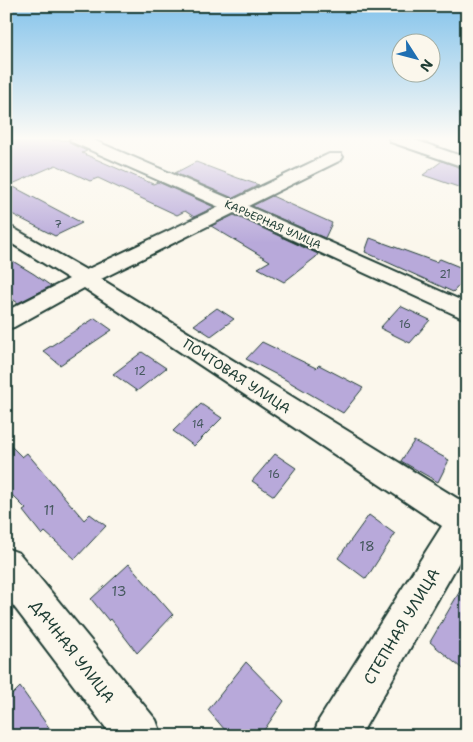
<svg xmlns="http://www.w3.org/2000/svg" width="473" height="742" viewBox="0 0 473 742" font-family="'Shantell Sans',sans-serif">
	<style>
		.building { fill: #b8a9da; stroke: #1f3d34 }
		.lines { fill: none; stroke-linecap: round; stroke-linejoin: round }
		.minor-casing { stroke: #1f3d34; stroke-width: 4 }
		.minor { fill: #fbf7ec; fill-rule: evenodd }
		.labels { text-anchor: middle; stroke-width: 4; stroke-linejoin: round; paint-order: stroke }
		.number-label { font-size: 11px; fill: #45585e }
		.far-street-label { font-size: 11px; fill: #1f3d34; stroke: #fbf7ec }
		.street-label { font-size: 14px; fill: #1f3d34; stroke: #fbf7ec }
		.near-number-label { font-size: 14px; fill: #45585e }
		.near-street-label { font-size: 16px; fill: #1f3d34; stroke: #fbf7ec }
	</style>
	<rect width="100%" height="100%" fill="#fbf7ec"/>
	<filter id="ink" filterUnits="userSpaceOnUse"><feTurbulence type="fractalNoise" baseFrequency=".02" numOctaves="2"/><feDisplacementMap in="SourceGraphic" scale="10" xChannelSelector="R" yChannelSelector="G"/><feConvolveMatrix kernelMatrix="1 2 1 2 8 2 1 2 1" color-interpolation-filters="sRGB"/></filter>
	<g filter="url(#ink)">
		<g class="building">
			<polygon points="6,140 68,140 71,144 87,151 82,153 153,184 158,182 214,207 194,217 185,211 177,215 98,178 90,181 56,165 10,185 82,223 55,236 6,211"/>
			<polygon points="442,161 467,170 467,190 423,175"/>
			<polygon points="196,162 238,178 259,185 233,198 175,173"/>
			<polygon points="272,196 332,223 325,238 252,206"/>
			<polygon points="234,215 318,254 316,257 284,282 258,268 270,261 211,226"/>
			<polygon points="370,238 436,262 440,259 467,270 467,277 453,292 365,252"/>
			<polygon points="6,257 34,274 51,286 18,303 6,295"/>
			<polygon points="400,306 430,320 410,343 380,328"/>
			<polygon points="217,308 234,319 211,336 194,325"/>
			<polygon points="95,318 112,330 60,365 43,351"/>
			<polygon points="262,342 316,368 319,365 363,388 343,413 279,376 246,359"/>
			<polygon points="142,352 166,368 137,391 113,374"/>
			<polygon points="201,404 222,418 194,446 173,431"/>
			<polygon points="6,441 22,457 27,453 84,520 90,514 106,526 75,559 45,532 42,535 23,511 26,509 6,489"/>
			<polygon points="414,441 449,460 438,482 401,461"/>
			<polygon points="275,454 296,468 274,496 252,481"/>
			<polygon points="369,515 395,534 366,579 338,558"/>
			<polygon points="129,564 173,615 137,653 111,619 109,621 91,599"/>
			<polygon points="467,579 467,673 430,642"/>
			<polygon points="246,662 284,701 260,736 230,736 208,710"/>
			<polygon points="20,687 55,736 6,736 6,701"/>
		</g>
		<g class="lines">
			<g class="minor-casing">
				<g id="minor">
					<polygon points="70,139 91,139 233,200 329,154 341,154 343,157 341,160 248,206 467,303 467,320 234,213 101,279 463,502 467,500 467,548 360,736 313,736 319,720 442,526 84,288 14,327 6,329 6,311 69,279 6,240 6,226 13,228 86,270 219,207 72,142"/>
					<polygon points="389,139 412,139 467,158 467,168 391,142"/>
					<polygon points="6,548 19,553 156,720 162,736 112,736 6,596"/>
				</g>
			</g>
			<use href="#minor" class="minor"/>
		</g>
	</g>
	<linearGradient id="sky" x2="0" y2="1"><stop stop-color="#84c3eb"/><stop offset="0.57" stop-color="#fdfbf6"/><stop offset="1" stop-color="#fdfbf6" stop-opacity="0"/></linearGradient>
	<rect width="473" height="243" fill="url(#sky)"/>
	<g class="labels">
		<g class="number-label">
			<text x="58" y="228">7</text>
			<text x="445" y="278">21</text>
			<text x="405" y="328">16</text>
			<text x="140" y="375">12</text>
			<text x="198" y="428">14</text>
			<text x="274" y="478">16</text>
		</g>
		<g class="far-street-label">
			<text transform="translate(273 224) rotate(24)" y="4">КАРЬЕРНАЯ УЛИЦА</text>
		</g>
		<g class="street-label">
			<text transform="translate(237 376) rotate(33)" y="5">ПОЧТОВАЯ УЛИЦА</text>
		</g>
		<g class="near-number-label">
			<text x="49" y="515">11</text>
			<text x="367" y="551">18</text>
			<text x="119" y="596">13</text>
		</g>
		<g class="near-street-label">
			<text transform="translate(401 626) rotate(-59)" y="6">СТЕПНАЯ УЛИЦА</text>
			<text transform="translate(73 651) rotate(52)" y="6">ДАЧНАЯ УЛИЦА</text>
		</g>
	</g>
	<rect width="473" height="742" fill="none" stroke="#fbf7ec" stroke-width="25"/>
	<rect x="12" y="12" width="448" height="717" fill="none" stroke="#1f3d34" stroke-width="2" filter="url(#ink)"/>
	<g transform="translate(416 58) rotate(126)"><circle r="24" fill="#fbf7ec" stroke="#a3ada2"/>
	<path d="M0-4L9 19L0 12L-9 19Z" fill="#1f6fb2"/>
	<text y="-8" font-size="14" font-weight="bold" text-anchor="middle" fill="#1f3d34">N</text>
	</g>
</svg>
